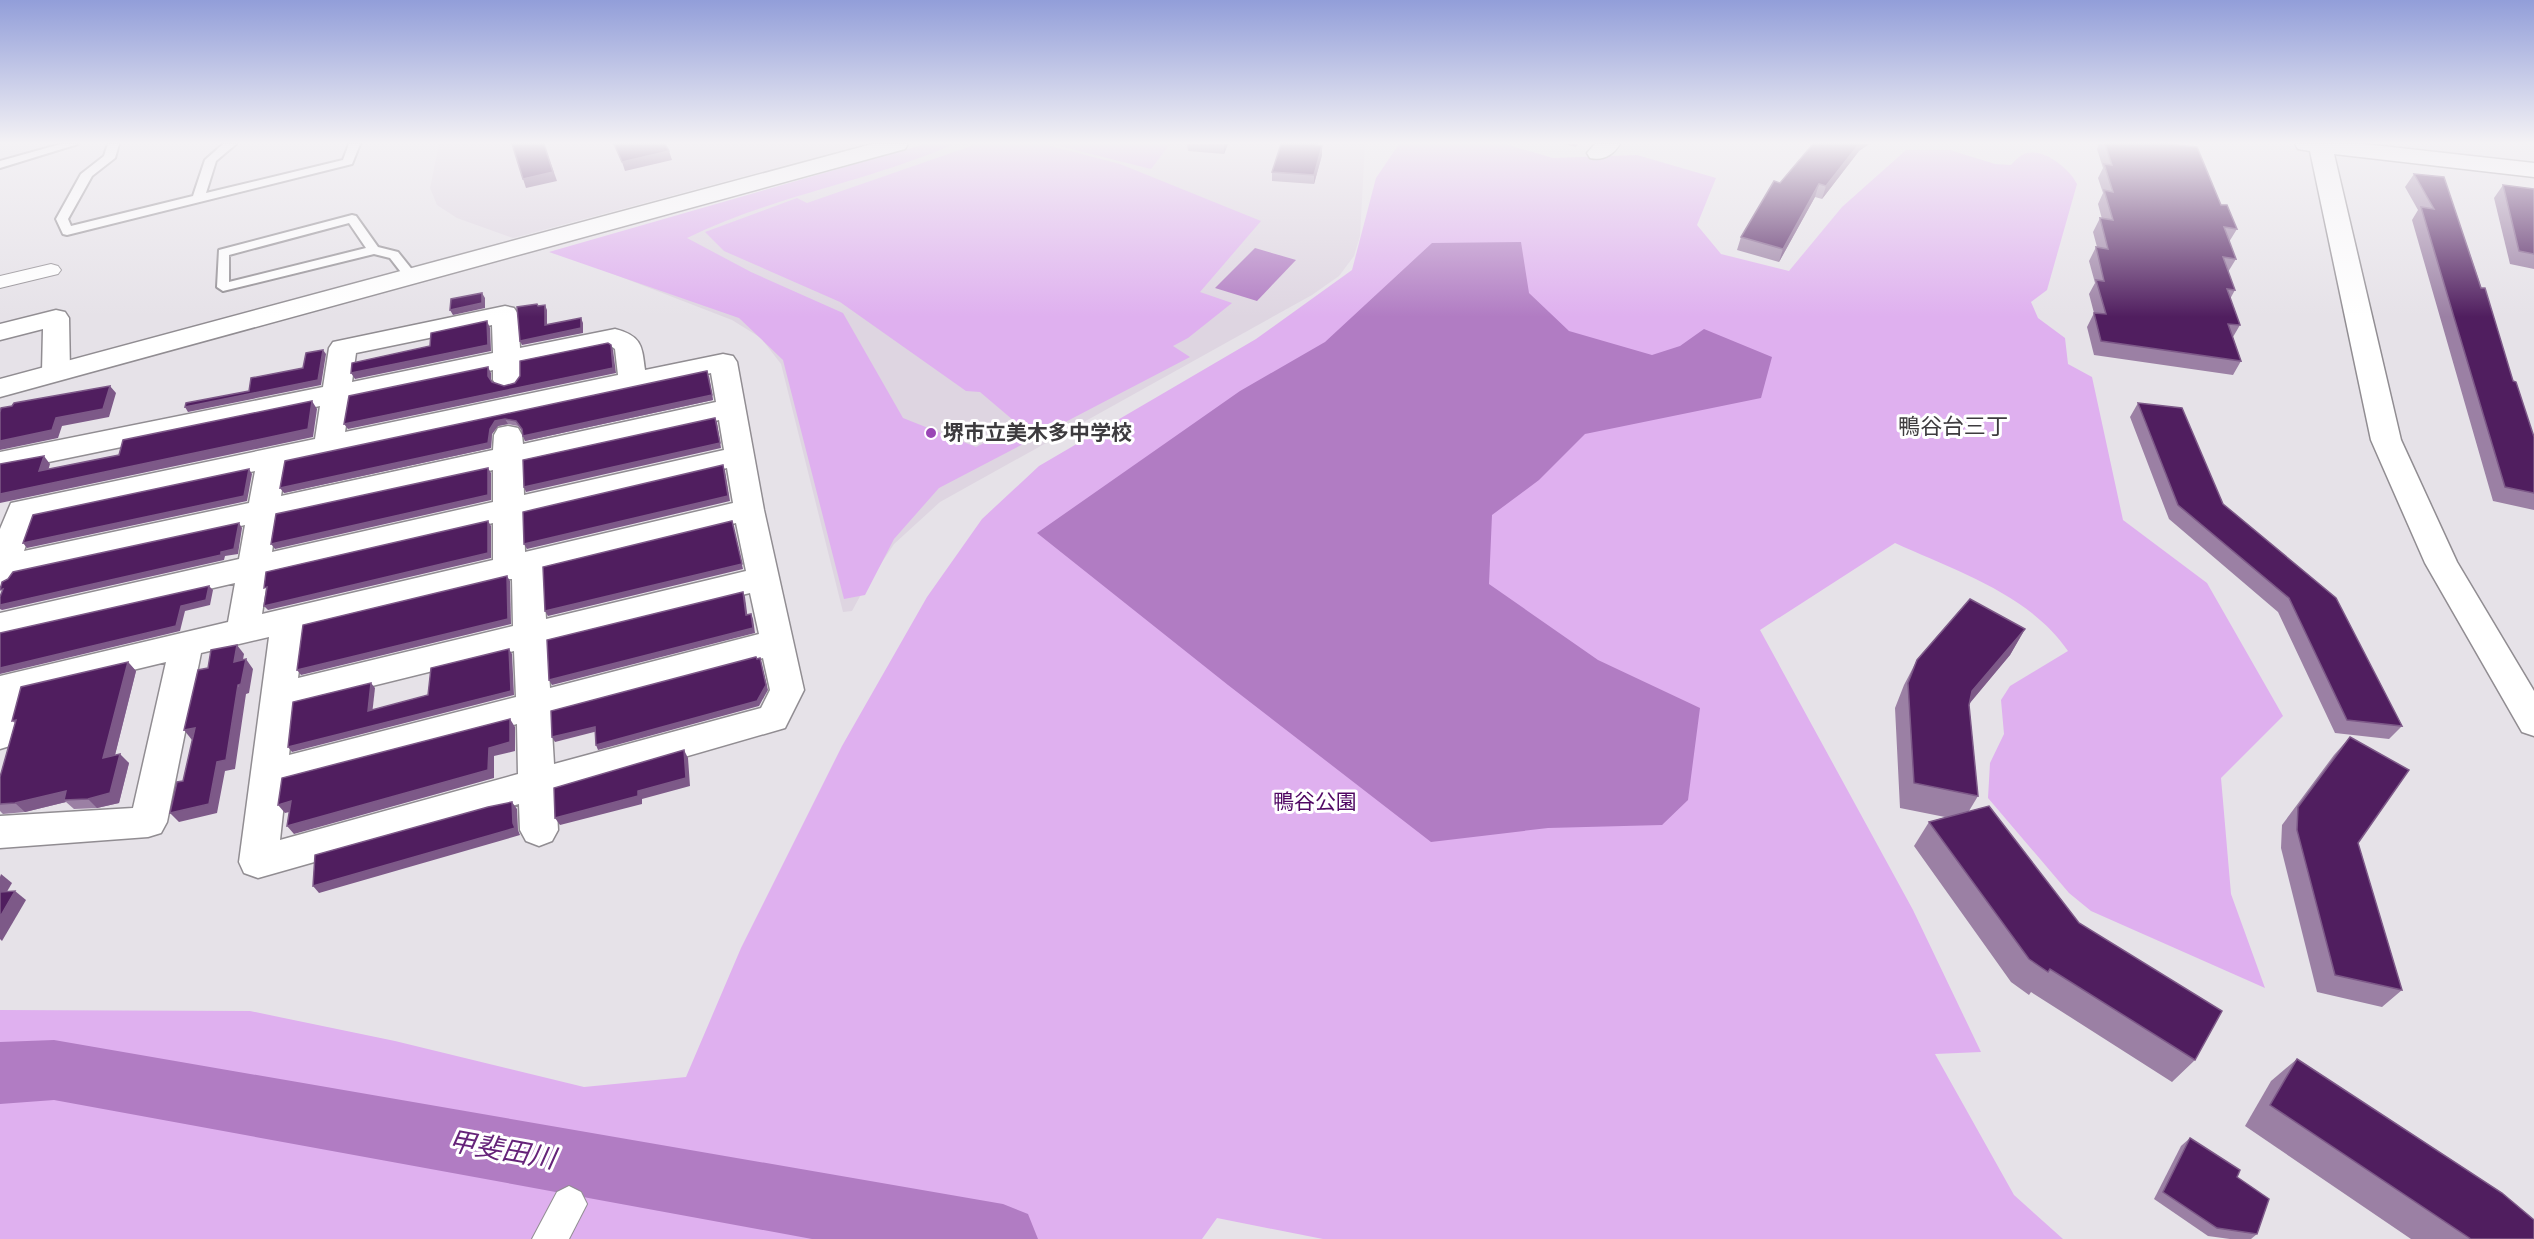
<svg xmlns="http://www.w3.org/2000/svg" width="2534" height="1239" viewBox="0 0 2534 1239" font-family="Rubik,'Noto Sans JP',sans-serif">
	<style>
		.built { fill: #ded5e1 }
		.green { fill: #dfb0ef }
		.water { fill: #b17cc3 }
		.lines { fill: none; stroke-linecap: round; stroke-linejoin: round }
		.river { fill: #b17cc3; fill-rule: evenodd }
		.service-casing { stroke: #918d92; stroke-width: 4 }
		.pedestrian-casing { stroke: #918d92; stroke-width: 2 }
		.minor-casing { stroke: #918d92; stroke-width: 3 }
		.tertiary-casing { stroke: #918d92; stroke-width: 3 }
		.service { fill: #fff; fill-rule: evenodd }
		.pedestrian { fill: #fff; fill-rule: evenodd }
		.minor { fill: #fff; fill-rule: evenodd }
		.tertiary { fill: #fff; fill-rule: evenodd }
		.wall { fill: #9b80a4 }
		.shaded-wall { fill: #7d5988 }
		.building { fill: #501e5f; stroke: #7d5988; stroke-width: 1.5 }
		.poi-dot { fill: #9a46b5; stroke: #fff; stroke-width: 2 }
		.labels { text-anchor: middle; stroke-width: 6; stroke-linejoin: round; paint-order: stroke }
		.poi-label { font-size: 21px; font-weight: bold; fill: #3d3b3e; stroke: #fff; text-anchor: start }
		.park-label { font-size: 21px; fill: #500863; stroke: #fff }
		.neighbourhood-label { font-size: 22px; fill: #3d3b3e; stroke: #fff }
		.near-water-label { font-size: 27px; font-style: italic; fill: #652379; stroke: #fff }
	</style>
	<rect width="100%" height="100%" fill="#e6e2e8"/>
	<g class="built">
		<polygon points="439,144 865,144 513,238 457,218 437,205 430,188"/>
		<polygon points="931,144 1365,144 1360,236 1354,256 1339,276 1312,295 940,502 894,544 864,589 852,611 843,612 781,364 761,338 732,320 554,251"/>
	</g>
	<g class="green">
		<path d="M925,144h29c-86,38 -182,52 -267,94l64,34 92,41 60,105 73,29 43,-22 -39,-33 -14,-1 -126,-89 -116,-51 -19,-19 92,-34 10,5 170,-59h67l76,20 141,57 -61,71 32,11 -44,35 -15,8 17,11 -251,131 -45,51 -29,56 -21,4 -61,-239 -44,-42 -190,-66z"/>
		<polygon points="1051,144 1170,144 1151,169"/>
		<path d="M1399,144h106l48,14 84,-3 79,23 -19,47 24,29 68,17 53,-64 64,-57h44l45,14 16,1c3,-3 7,-8 11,-10 19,-10 47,13 55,29l-30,106 -16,12 7,16 27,20 3,26 24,13 31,143 84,63 76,133 -62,62 10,116 34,94 -174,-77 -22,-18 -81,-95 2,-35 14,-29 -3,-34 9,-14 58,-35c-39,-57 -112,-80 -173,-108l-135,87 153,280 68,142 -46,2 79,141 49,44h-740l-106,-21 -15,21h-1202v-229l250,1 145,30 189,46 102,-10 55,-129 101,-202 85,-149 55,-78 57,-53 217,-127 96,-69 24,-92z"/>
	</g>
	<g class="water">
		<polygon points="1521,242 1529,293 1569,331 1652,355 1680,346 1704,329 1772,357 1761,398 1585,434 1539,480 1492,515 1489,584 1598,660 1700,708 1688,800 1662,825 1548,828 1431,842 1228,685 1037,533 1240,391 1325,342 1432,243"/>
		<polygon points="1255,248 1296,260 1257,301 1215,288"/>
	</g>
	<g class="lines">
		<polygon class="river" points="54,1040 1003,1204 1028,1214 1038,1239 812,1239 54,1100 0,1104 0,1042"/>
		<g class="service-casing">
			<g id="service">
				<polygon points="61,144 78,144 0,168 0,161"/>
				<polygon points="108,144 119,144 115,158 92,176 68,219 71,226 193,196 205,160 223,144 236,144 216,161 206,193 343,160 349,144 360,144 352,164 67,235 63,234 56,219 81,174 104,156"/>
				<path d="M352,215l4,1 22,31 20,5 20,25 -1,3h-10l-17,-22 -16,-4 -151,37 -6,-4 2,-37zM349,223l17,25 -137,34v-27z"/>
			</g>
		</g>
		<g class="pedestrian-casing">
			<g id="pedestrian">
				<polygon points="51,264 58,266 61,270 58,274 0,288 0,276"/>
				<polygon points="569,1186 581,1192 587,1204 569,1239 532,1239 557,1192"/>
			</g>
		</g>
		<g class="minor-casing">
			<g id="minor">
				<path d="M1595,144h25c-7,11 -17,17 -30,14l-3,-5z"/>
				<path d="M505,306l9,2 4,6 2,34 95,-19c27,7 27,17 30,41l78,-16 10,2 4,6 27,148 40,180 -19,38 -229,66 2,36 -6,11 -13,5 -13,-5 -6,-11 -1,-26 -261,74 -14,-5 -5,-11 30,-225 -68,16 -34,169 -6,11 -13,4 -148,11v-32l133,-8 33,-146 -137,33 -11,40 -5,10 -13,4v-73l228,-54 7,-39 -235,54v-24l239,-54 6,-34 -229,50 -5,8 -11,3v-57l11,-26 304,-64 5,-33 -320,66v-20l323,-65 6,-39 4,-6zM492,325l1,28 -141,29 4,-29zM611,346l4,3 3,26 -273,57 5,-32 143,-30v10l4,6 10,3 10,-3 4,-6 -1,-15zM711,373l5,29 -193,42 -1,-9 -4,-7 -10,-2 -10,2 -4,7 -1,15 -212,46 5,-32zM719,420l5,30 -200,45 -1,-32zM727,468l6,35 -208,49 -1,-36zM493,470v32l-221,50 5,-35zM255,471l-6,32 -225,48 11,-33zM493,523v37l-231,54 6,-39zM736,523l10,48 -200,48 -3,-49zM509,579h3l1,47 -215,52 6,-50zM750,593l9,41 -209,54 -3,-45zM514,651l2,46 -227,58 6,-50zM763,658l7,32 -9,18 -207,56 -3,-50zM517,724l1,50 -238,66 6,-55z"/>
				<polygon points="56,310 65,312 69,318 70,372 66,378 56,380 46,378 42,372 43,329 0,340 0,324"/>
			</g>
		</g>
		<g class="tertiary-casing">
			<g id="tertiary">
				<polygon points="872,144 908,144 905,149 0,397 0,379"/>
				<polygon points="2295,144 2364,144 2534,163 2534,177 2334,154 2401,440 2457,562 2534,691 2534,736 2522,732 2425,563 2371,440 2310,151 2298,149"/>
			</g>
		</g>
		<use href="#service" class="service"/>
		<use href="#pedestrian" class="pedestrian"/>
		<use href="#minor" class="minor"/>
		<use href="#tertiary" class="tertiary"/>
	</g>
	<g class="wall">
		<polygon points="1187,144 1228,144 1224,154 1188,151"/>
		<polygon points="1565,144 1578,144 1576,147"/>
		<polygon points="1813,144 1869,144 1859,151 1822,199 1815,197 1779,262 1737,250 1741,237 1780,183"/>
		<polygon points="2099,144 2169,144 2221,205 2237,229 2229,242 2236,259 2228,272 2235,290 2230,299 2240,325 2233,337 2241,361 2233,375 2094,355 2087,327 2094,313 2089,294 2095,283 2089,261 2096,247 2097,247 2093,232 2100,218 2102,219 2098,204 2103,193 2098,178 2103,168 2097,149"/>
		<polygon points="1318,145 1322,155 1314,184 1272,181 1272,172"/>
		<polygon points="2414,174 2444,177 2513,381 2534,437 2534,510 2493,501 2412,220 2418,210 2405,187"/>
		<polygon points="2503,185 2534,189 2534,269 2510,264 2494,198"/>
		<polygon points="709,376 713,400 525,441 523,436 522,431 518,426 508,424 498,426 492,434 491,448 284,493 285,461"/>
		<polygon points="2138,403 2223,504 2402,726 2389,739 2335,733 2278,612 2169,519 2130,417"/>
		<polygon points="2025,629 2010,655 1970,703 1969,705 1978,796 1969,811 2079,923 2195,1060 2172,1082 2031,992 2029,995 2011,982 1914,846 1929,822 1945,817 1900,808 1895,708 1904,685 1917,660"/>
		<polygon points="128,662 136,671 115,755 129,763 119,803 97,808 74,809 66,802 25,812 3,814 0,811 0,777 15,723 12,721"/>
		<polygon points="2350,737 2358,843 2402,990 2382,1007 2317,992 2281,848 2282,825 2334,755"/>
		<polygon points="2297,1059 2534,1239 2411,1239 2245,1126 2271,1081"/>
		<polygon points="2190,1138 2237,1177 2257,1234 2251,1239 2230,1239 2208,1236 2154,1199 2181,1146"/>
	</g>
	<g class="shaded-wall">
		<polygon points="544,144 557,181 526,188 523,179"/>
		<polygon points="1224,144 1228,144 1224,154"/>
		<polygon points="1859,144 1869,144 1859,151 1822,199 1826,186"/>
		<polygon points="1322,146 1322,155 1314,184 1314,175"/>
		<polygon points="669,151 672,160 625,171 622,162"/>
		<polygon points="1819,184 1815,197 1779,262 1783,249"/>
		<polygon points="482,293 485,298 485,308 453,315 450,310"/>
		<polygon points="545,305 547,310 547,330 545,325"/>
		<polygon points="581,318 583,323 583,333 522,345 520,341"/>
		<polygon points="487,321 490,328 491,351 355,379 351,373 488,345"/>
		<polygon points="611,345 613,350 616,373 348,429 344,424 613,368"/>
		<polygon points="323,350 326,354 321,385 188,412 185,407 318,380"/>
		<polygon points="488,367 491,373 491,381 488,376"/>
		<polygon points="707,371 713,400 525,441 523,436"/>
		<polygon points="110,386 116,393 109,417 62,426 58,438 0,450 0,441 56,418"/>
		<polygon points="312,401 317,409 313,437 0,503 0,494"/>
		<polygon points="715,418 717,423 721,448 526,492 524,487"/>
		<polygon points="505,419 508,424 498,426 492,434 491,448 284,493 280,488 490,429 495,421"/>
		<polygon points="44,456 50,464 46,478 39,471"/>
		<polygon points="723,465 725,471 730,501 527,549 524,544"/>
		<polygon points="488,468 491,473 491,500 275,549 271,544"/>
		<polygon points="249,469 252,474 247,501 27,548 23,543"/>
		<polygon points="488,521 491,526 491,558 268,610 264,606"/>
		<polygon points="732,521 743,569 548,616 545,611"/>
		<polygon points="239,523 242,528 238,554 225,556 224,560 2,610 0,609 0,605 221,552"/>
		<polygon points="507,576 510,581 511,624 301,675 297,670"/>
		<polygon points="209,586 213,590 210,605 185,611 180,631 0,674 0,668 181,606"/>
		<polygon points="743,592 745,597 748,620 746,615"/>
		<polygon points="751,614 753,619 755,633 552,685 549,680"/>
		<polygon points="2025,629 2010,655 1958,717 1972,691"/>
		<polygon points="237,645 244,654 241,671 234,662"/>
		<polygon points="509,649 512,654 514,695 292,752 288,747 511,691"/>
		<polygon points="760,658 768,690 759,706 598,750 596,745"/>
		<polygon points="246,659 253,669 249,693 246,694 235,769 225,771 217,813 179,822 170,813 217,762"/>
		<polygon points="128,662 136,671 112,767 103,758"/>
		<polygon points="371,683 375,688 372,715 368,711"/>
		<polygon points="510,719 515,727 515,751 494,756 494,778 294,834 287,826 489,748"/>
		<polygon points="595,727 598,731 555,742 552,737"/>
		<polygon points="195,728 192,740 184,730"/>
		<polygon points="684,750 688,758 690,786 642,799 642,804 560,825 555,818 638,791"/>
		<polygon points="120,754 129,763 119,803 97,808 88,799"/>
		<polygon points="66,791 64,800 66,802 25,812 15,803"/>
		<polygon points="291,801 298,810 285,813 278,805"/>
		<polygon points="512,802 517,809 518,830 520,835 319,893 313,886 513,823"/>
		<polygon points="1,874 12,883 1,902 0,901 0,877"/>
		<polygon points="15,891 26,900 2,941 0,939 0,917"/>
	</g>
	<g class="building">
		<polygon points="512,144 544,144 553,172 523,179"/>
		<polygon points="614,144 665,144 669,151 622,162"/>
		<polygon points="1281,144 1317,144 1316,145 1322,146 1314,175 1272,172"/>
		<polygon points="1813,144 1859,144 1826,186 1819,184 1783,249 1741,237 1774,181 1780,183"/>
		<polygon points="2105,144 2169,144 2197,147 2221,205 2227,205 2237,229 2224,227 2236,259 2223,257 2235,290 2227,289 2240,325 2228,324 2241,361 2101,341 2094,313 2106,314 2096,280 2104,281 2096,247 2108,249 2100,218 2113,220 2104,190 2113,192 2104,164 2112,165"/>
		<polygon points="2414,174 2444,177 2481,288 2485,288 2513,381 2516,382 2534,437 2534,493 2505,487 2421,207 2434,209"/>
		<polygon points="2503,185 2534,189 2534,254 2519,251"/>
		<polygon points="482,293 482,303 450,310 451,299"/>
		<polygon points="537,304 538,306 545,305 545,325 581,318 581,328 520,341 517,307"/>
		<polygon points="487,321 488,345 351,373 352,363 430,346 431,333"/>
		<polygon points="608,343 611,345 613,368 344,424 349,396 488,367 488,376 492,382 504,386 515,383 520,376 520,361"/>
		<polygon points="323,350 318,380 185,407 186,403 249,391 251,378 303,368 306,353"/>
		<polygon points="707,371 712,395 523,436 522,429 516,421 505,419 495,421 490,429 488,443 280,488 285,461"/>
		<polygon points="110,386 103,409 56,418 52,430 0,441 0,412 1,408 12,406 14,403"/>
		<polygon points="312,401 308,429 0,494 0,464 44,456 39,471 119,455 123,440"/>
		<polygon points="2138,403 2182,408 2223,504 2336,598 2402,726 2347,720 2289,598 2178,505"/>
		<polygon points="715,418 720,443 524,487 523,460"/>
		<polygon points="723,465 728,496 524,544 523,512"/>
		<polygon points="488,468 488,495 271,544 276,514"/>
		<polygon points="249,469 244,496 23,543 33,515"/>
		<polygon points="488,521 488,553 264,606 267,587 264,588 266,572"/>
		<polygon points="732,521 742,564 545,611 543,567"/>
		<polygon points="239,523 234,549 221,552 221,555 0,605 0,597 3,589 0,590 2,582 8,579 13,572"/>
		<polygon points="507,576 508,619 297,670 303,625"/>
		<polygon points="209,586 206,600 181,606 176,626 0,668 0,633"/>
		<polygon points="743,592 746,615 751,614 753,628 549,680 547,640"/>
		<polygon points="1970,599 2025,629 1972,691 1969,705 1978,796 1914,783 1908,683 1917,660"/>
		<polygon points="237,645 234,662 246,659 241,684 238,685 226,760 217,762 209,804 170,813 177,782 183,781 195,728 184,730 198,670 208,668 211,650"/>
		<polygon points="509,649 511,691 288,747 293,702 371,683 368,711 428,695 431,668"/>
		<polygon points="756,657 757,659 760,658 766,685 757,701 596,745 595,727 552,737 551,711"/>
		<polygon points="128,662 103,758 120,754 110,793 88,799 64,800 66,791 15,803 0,804 0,777 16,720 12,721 21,687"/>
		<polygon points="510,719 510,742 489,748 488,770 287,826 291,801 278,805 282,778"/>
		<polygon points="2350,737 2409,770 2358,843 2402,990 2335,975 2297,830 2298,807"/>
		<polygon points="684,750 686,778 638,791 638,796 555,818 554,788"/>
		<polygon points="512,802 513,823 515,828 313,886 315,855 488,807"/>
		<polygon points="1989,806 2079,923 2222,1011 2195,1060 2050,969 2048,972 2029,959 1929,822"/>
		<polygon points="15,891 0,917 0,892"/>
		<polygon points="2297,1059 2502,1193 2534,1220 2534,1239 2471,1239 2270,1105"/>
		<polygon points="2190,1138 2240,1170 2237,1177 2269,1199 2257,1234 2217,1228 2163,1192"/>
	</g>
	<linearGradient id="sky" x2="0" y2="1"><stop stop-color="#929ed9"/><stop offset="0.45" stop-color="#f4f2f5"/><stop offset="1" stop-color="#f4f2f5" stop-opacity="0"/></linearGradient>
	<rect width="2534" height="317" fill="url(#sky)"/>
	<circle class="poi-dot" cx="931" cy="433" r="6"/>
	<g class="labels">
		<g class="poi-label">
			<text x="943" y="440">堺市立美木多中学校</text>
		</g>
		<g class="park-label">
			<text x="1315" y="809">鴨谷公園</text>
		</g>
		<g class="neighbourhood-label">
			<text x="1953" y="434">鴨谷台三丁</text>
		</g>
		<g class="near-water-label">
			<text transform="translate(502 1150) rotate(10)" y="9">甲斐田川</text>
		</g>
	</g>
</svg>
